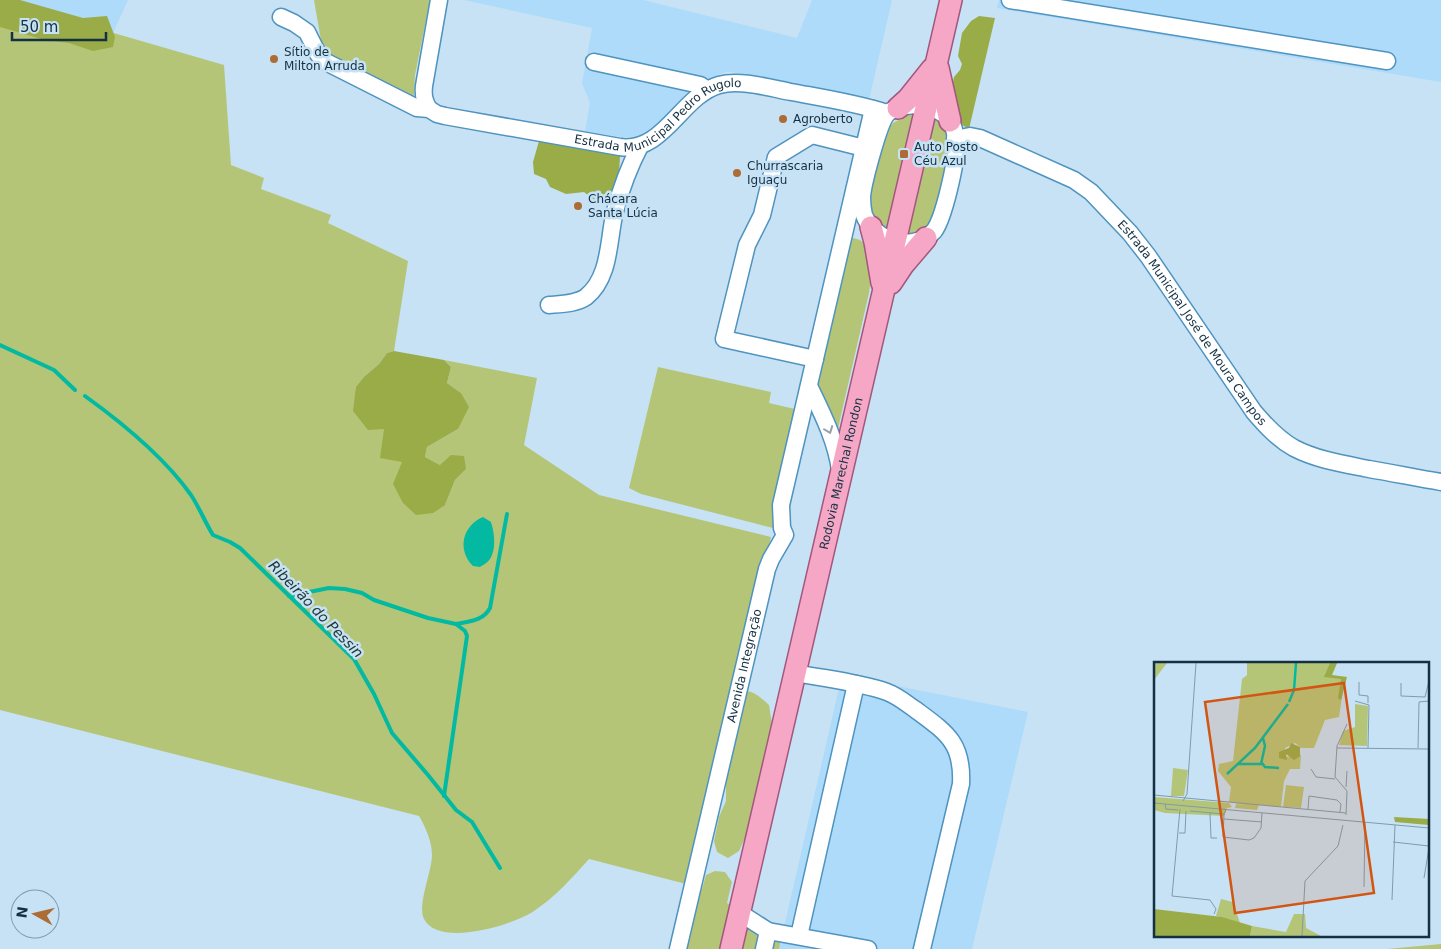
<svg xmlns="http://www.w3.org/2000/svg" width="1441" height="949" viewBox="0 0 1441 949" font-family="'DejaVu Sans',sans-serif">
	<style>
		.built { fill: #aedbfa }
		.green { fill: #b5c577 }
		.forest { fill: #99ac47 }
		.water { fill: #04b9a1 }
		.lines { fill: none; stroke-linecap: round; stroke-linejoin: round }
		.stream { stroke: #04b9a1; stroke-width: 4 }
		.minor-casing { stroke: #4f93bf; stroke-width: 19 }
		.major-casing { stroke: #a2577e; stroke-width: 24 }
		.minor { stroke: #fff; stroke-width: 16 }
		.major { stroke: #f5a7c5; stroke-width: 21 }
		.oneway { stroke: #95a2aa }
		.poi-dot { fill: #ac6c35; stroke: #c7e2f5; stroke-width: 2 }
		.labels { text-anchor: middle; stroke-width: 5; stroke-linejoin: round; paint-order: stroke }
		.poi-label { font-size: 12px; fill: #143143; stroke: #c7e2f5; text-anchor: start }
		.street-label { font-size: 12px; fill: #143143; stroke: #c7e2f5 }
		.water-label { font-size: 14px; font-style: italic; fill: #203833; stroke: #c7e2f5 }
		.inset-river { fill: none; stroke: #04b9a1; stroke-width: 2.5 }
		.inset-road { fill: none; stroke: #7f9bae; stroke-width: 1 }
		.view { fill: #d35512; fill-opacity: 0.15; stroke: #d35512; stroke-width: 2.5 }
		.inset-edge { fill: none; stroke: #143143; stroke-width: 2.5 }
	</style>
	<rect width="100%" height="100%" fill="#c7e2f5"/>
	<g class="built">
		<polygon points="1,0 128,0 113,33"/>
		<polygon points="464,0 643,0 797,38 812,0 892,0 869,100 732,72 726,72 706,79 654,128 643,134 632,137 621,137 585,131 590,103 582,83 592,28"/>
		<polygon points="999,0 1441,0 1441,82 997,8"/>
		<polygon points="842,675 1028,712 972,949 779,949"/>
	</g>
	<g class="green">
		<path d="M0,0l224,65 7,100 33,13 -3,11 70,26 -3,8 80,38 -14,90 -7,2 -8,11 -14,12 19,52 18,34 43,43 10,-25 11,-11 -26,-4 -15,-8 2,-10 31,-18 3,-36 -14,-10 4,-16 -7,-7 93,18 -13,67 75,50 172,42 -36,153 2,-1c16,2 20,5 32,16l3,19 -27,114 -6,13 -11,7 -11,-6 -3,-11 5,-24 7,-16v-24l-36,108 -101,-26c-17,19 -34,38 -55,52 -21,14 -95,37 -110,8 -7,-13 8,-48 8,-64 0,-13 -6,-27 -13,-39l-419,-106z"/>
		<polygon points="314,0 430,0 415,75 414,96 323,52"/>
		<polygon points="911,115 938,120 949,129 952,153 930,227 911,237 884,231 873,219 868,198 881,140 888,129 893,123 906,116"/>
		<polygon points="850,237 860,240 867,246 871,278 869,293 837,433 815,385"/>
		<polygon points="658,367 771,392 769,403 799,410 777,519 773,528 641,494 629,488"/>
		<polygon points="715,871 725,872 732,882 727,903 782,933 779,949 684,949 698,887 702,889 706,875"/>
		<polygon points="1441,944 1441,949 1387,949"/>
	</g>
	<g class="forest">
		<polygon points="0,0 20,0 83,18 107,16 115,37 113,47 93,51 69,43 45,40 0,27"/>
		<polygon points="979,16 995,18 969,129 957,122 950,95 954,77 960,70 962,64 958,56 962,33 971,21"/>
		<polygon points="539,141 620,156 619,174 608,198 596,201 584,192 566,194 550,187 546,179 534,174 533,162"/>
		<polygon points="394,351 444,360 451,367 447,383 461,393 469,407 458,429 427,447 425,457 440,465 451,455 464,456 466,469 455,480 445,505 433,513 416,515 403,503 393,484 402,462 380,458 384,429 368,430 353,411 356,387 365,376 379,364 387,353"/>
	</g>
	<path class="water" d="M483,517l8,5c3,9 5,24 1,33 -2,6 -7,9 -12,12l-7,-1c-16,-16 -11,-40 10,-49z"/>
	<g class="lines">
		<g class="stream">
			<polyline points="0,345 54,370 75,390"/>
			<path d="M85,396c36,26 80,62 106,99 8,12 14,27 22,40l17,7 10,6 114,111 20,35 18,39 36,42 28,35 16,12 28,46"/>
			<polyline points="289,596 329,588 345,589 362,593 374,600 428,618 456,624 465,631 467,636 444,796"/>
			<path d="M456,624c14,-3 27,-3 34,-16l17,-94"/>
		</g>
		<g class="minor-casing">
			<g id="minor">
				<polyline points="1010,0 1387,61"/>
				<path id="s1" d="M281,17l13,6 13,9 11,22 8,8 91,46 12,1 8,5 8,2 175,31c44,6 61,-51 99,-62 21,-6 51,3 72,7 32,6 65,11 96,21"/>
				<polyline points="594,62 700,85 706,89"/>
				<path d="M916,105c12,2 27,5 34,16 5,6 6,18 6,26 0,16 -12,71 -22,84 -12,13 -31,14 -46,8 -10,-5 -20,-13 -24,-24 -1,-4 -2,-13 -2,-18 1,-13 17,-76 26,-84 7,-6 19,-7 28,-8z"/>
				<path d="M429,109c-5,-8 -6,-14 -5,-23l15,-86"/>
				<path id="s2" d="M955,139l15,-3 10,2 94,42 17,12 39,41 18,23 106,156c12,14 24,27 40,36 23,12 50,16 75,21 24,4 48,9 72,13"/>
				<path d="M549,305c12,-1 27,-1 37,-8 25,-20 22,-58 29,-86 6,-22 14,-44 25,-65"/>
				<polyline points="815,359 724,339 747,245 762,215 776,157 812,135 864,148"/>
				<path d="M809,386c13,27 27,54 31,84"/>
				<path d="M796,673c30,6 62,9 91,19 11,4 20,12 29,18 31,23 47,33 45,74l-39,165"/>
				<polyline points="740,913 768,931 764,949"/>
				<polyline points="768,931 868,949"/>
				<polyline points="799,936 856,684"/>
				<path id="s3" d="M678,949l89,-380 4,-10 14,-24 -3,-7 -1,-23 92,-396"/>
			</g>
		</g>
		<g class="major-casing">
			<g id="major">
				<polyline points="938,68 950,121"/>
				<polyline points="898,108 908,99 932,69"/>
				<polyline points="871,227 875,242 882,283"/>
				<polyline points="891,283 903,265 926,238"/>
				<path id="s4" d="M731,949l220,-949"/>
			</g>
		</g>
		<use href="#minor" class="minor"/>
		<use href="#major" class="major"/>
	</g>
	<defs><path id="oneway-chevron" d="M-2-3.5L2.5 0L-2 3.5" fill="none" stroke-width="1.6" stroke-linecap="round" stroke-linejoin="round" transform="scale(1.25)"/></defs>
	<use class="oneway" href="#oneway-chevron" transform="translate(829 430) rotate(69)"/>
	<g class="poi-dot">
		<circle cx="274" cy="59" r="5"/>
		<circle cx="783" cy="119" r="5"/>
		<rect x="899" y="149" width="10" height="10" rx="2.5"/>
		<circle cx="737" cy="173" r="5"/>
		<circle cx="578" cy="206" r="5"/>
	</g>
	<g class="labels">
		<g class="poi-label">
			<text x="284" y="56">Sítio de<tspan x="284" dy="14">Milton Arruda</tspan></text>
			<text x="793" y="123">Agroberto</text>
			<text x="914" y="151">Auto Posto<tspan x="914" dy="14">Céu Azul</tspan></text>
			<text x="747" y="170">Churrascaria<tspan x="747" dy="14">Iguaçu</tspan></text>
			<text x="588" y="203">Chácara<tspan x="588" dy="14">Santa Lúcia</tspan></text>
		</g>
		<g class="street-label">
			<text dy="4" stroke="none"><textPath href="#s1" startOffset="424">Estrada Municipal Pedro Rugolo</textPath></text>
			<text dy="4" stroke="none"><textPath href="#s2" startOffset="315">Estrada Municipal José de Moura Campos</textPath></text>
			<text dy="4" stroke="none"><textPath href="#s4" startOffset="488">Rodovia Marechal Rondon</textPath></text>
			<text dy="4" stroke="none"><textPath href="#s3" startOffset="291">Avenida Integração</textPath></text>
		</g>
		<g class="water-label">
			<text transform="translate(316 609) rotate(46)" y="5">Ribeirão do Pessin</text>
		</g>
	</g>
	<g transform="translate(1154 662)">
		<rect width="275" height="275" fill="#c7e2f5"/>
		<path d="M0,1h13l-13,17zM93,1h90l-6,13 14,1 -6,40 -14,3 -11,28h-13l-6,-5 -10,5v9l16,-2 -1,14h-10l-6,12 -3,26 -22,-2 -2,5 -22,-2 1,-4 9,1 -16,-3 2,-15 -13,-16 1,-7 14,-3 9,-82 5,-4zM201,42l13,2 -1,40 -28,-1 4,-14 12,-4zM19,106l15,2 -4,26h-13zM132,123l18,2 -3,21 -18,-1zM0,135l75,6 3,4 -5,1 -3,8 -59,-3 -11,-3zM67,237l12,3 7,21 -24,-7zM140,252h11l1,14 15,8h-71l2,-10 34,6z" fill="#b5c577"/>
		<path d="M176,1h7l-5,12 15,2 -6,23 -3,-2 3,-19 -17,-2zM137,81l9,4v9l-6,4 -8,-6 1,6 -8,-2v-6l10,-4zM240,155l35,2v6l-34,-3zM0,247l68,8 30,9 -2,10h-96z" fill="#99ac47"/>
		<path class="inset-river" d="M135,40l5,-12 2,-27M108,101l3,4 14,1M84,102h23l4,-18 -2,-8M73,112l28,-26 33,-44"/>
		<path class="inset-road" d="M205,20v13l9,1v7M247,21v13l24,1 4,-16M201,39l14,4 -1,43M183,86l92,1M264,86l1,-46 10,-1M157,107l5,8 19,2M192,125l1,-16M0,133l192,18M29,139l4,-7 9,-131M0,141l275,25M11,142l1,5 12,1M26,147l-8,87 38,4 6,9 -2,5M154,147l1,-13 28,4 4,4 -1,8M36,149l34,3 2,-4M56,151l1,25h6M70,152l-1,23 26,3 5,-2 7,-10 1,-15M192,153l1,-24 -12,-14 2,-31 10,-22M70,157l38,3M25,171h6l1,-22M239,180l36,4M270,216l5,-30M210,225l1,-64M238,238l3,-75M148,274l3,-55 33,-35 5,-21"/>
		<path class="view" d="M190,21l30,210 -139,20 -30,-211z"/>
		<rect width="275" height="275" class="inset-edge"/>
	</g>
	<g transform="translate(35 914) rotate(278)"><circle r="24" fill="#c7e2f5" stroke="#7f9bae"/>
	<path d="M0-4L9 19L0 12L-9 19Z" fill="#ac6c35"/>
	<text y="-8" font-size="14" font-weight="bold" text-anchor="middle" fill="#143143">N</text>
	</g>
	<path d="M12 32v8h94v-8" fill="none" stroke="#143143" stroke-width="2.5"/>
	<text x="20" y="32" font-size="15" fill="#143143" stroke="#c7e2f5" stroke-width="4" paint-order="stroke">50 m</text>
</svg>
